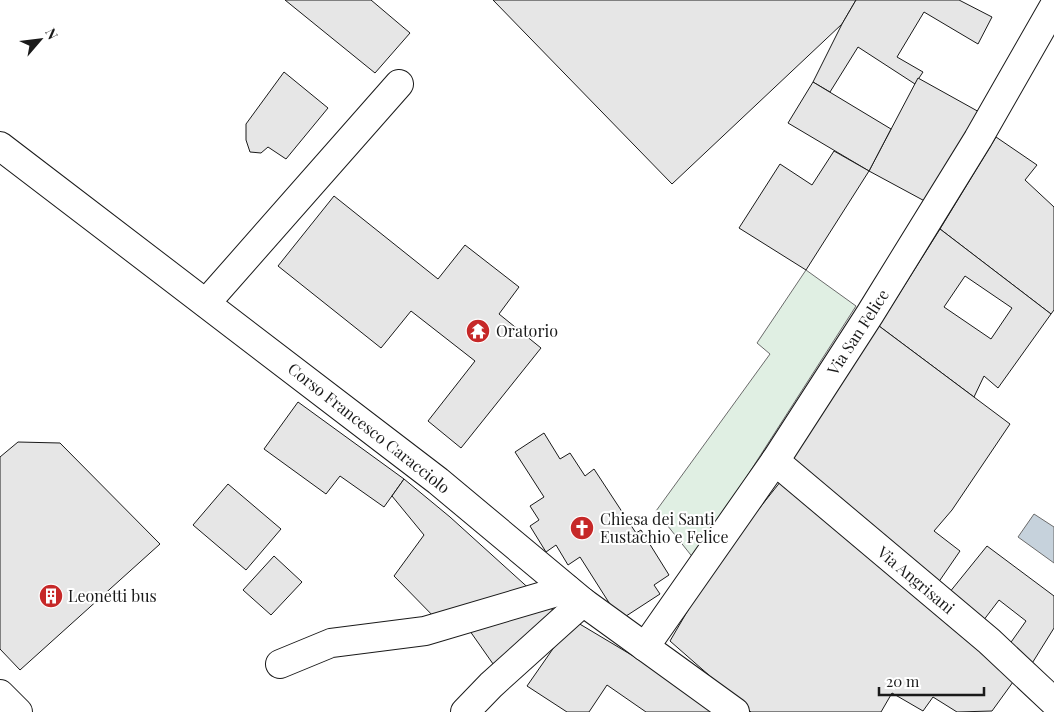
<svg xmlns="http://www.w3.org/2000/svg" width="1054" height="712" viewBox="0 0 1054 712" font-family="'Playfair Display',serif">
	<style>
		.green { fill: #e0efe3; stroke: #6a6a6a }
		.water { fill: #c6d2dc; stroke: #6a6a6a }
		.building { fill: #e6e6e6; stroke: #1a1a1a; fill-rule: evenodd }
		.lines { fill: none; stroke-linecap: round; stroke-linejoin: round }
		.minor-casing { stroke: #1a1a1a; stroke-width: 30 }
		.secondary-casing { stroke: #1a1a1a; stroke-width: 30 }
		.minor { stroke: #fff; stroke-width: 28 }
		.secondary { stroke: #fff; stroke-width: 28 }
		.labels { text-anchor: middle; stroke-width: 4; stroke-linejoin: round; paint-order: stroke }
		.poi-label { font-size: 16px; fill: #1a1a1a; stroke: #fff; text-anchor: start }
		.street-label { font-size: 16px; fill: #1a1a1a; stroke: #fff }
	</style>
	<rect width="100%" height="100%" fill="#fff"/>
	<polygon class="green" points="806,270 856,306 694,559 656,511 770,354 757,343"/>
	<polygon class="water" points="1034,514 1054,527 1054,563 1018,537"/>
	<g class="building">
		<polygon points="285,0 371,0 410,33 375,73"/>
		<polygon points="493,0 856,0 842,24 672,184"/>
		<polygon points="856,0 959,0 992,17 978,44 924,12 897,57 923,72 915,84 858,47 830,92 813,82 842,24"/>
		<polygon points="284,72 328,108 286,159 268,147 261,153 250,152 246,140 246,124"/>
		<polygon points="918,78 981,113 932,205 869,171"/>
		<polygon points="813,82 891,129 869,171 788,123"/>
		<polygon points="996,137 1037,165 1025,180 1054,207 1054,310 1051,314 940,229"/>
		<polygon points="834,151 869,171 806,270 739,228 780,164 812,185"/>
		<polygon points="334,196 438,279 465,245 519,287 499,314 541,348 461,448 428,421 475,361 411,311 381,348 278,266"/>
		<path d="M940,229l111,85 -53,74 -14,-12 -10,21 -95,-71zM965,276l47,32 -21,31 -47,-32z"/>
		<polygon points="879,326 1010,424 952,510 934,531 960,551 938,583 790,461"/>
		<polygon points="298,402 404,479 384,507 340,476 326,494 264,449"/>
		<polygon points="544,433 560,459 570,453 585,476 594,469 636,533 641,530 669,575 654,585 660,594 620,620 580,557 568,565 556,545 546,552 530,526 539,520 530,506 544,497 515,452"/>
		<polygon points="18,442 60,443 160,544 20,670 0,649 0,457"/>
		<polygon points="404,479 450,517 534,593 440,623 394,576 424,535 392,496"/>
		<polygon points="781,481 995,656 1013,682 992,711 957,712 933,697 923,711 892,693 881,712 751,712 670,641 715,564"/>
		<polygon points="228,484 281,529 246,570 193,525"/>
		<polygon points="987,546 1054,596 1054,628 1031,665 1009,645 1026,621 999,600 983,621 949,593"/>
		<polygon points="274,556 302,582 271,615 243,590"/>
		<polygon points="544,603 559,615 498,671 465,624"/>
		<polygon points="573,620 655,669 717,712 646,712 607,685 589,712 567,712 527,686"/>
	</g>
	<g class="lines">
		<g class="minor-casing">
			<g id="minor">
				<polyline points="0,146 438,481 583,602 735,712"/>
				<polyline points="206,303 399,84"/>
				<polyline points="775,461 989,641 1054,702"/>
				<polyline points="645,647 775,461 870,314 978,139 1054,6"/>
				<polyline points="280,664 331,643 425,631 567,589"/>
				<polyline points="465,712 491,685 583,602"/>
			</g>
		</g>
		<g class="secondary-casing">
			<polyline id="secondary" points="0,694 18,712"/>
		</g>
		<use href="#minor" class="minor"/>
		<use href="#secondary" class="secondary"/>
	</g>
	<defs>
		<g id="temple-disc" transform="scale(1.25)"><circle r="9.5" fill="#c62828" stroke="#fff"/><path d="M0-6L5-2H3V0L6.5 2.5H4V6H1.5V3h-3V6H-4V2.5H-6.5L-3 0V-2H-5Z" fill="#fff"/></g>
		<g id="church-disc" transform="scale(1.25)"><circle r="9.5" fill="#c62828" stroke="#fff"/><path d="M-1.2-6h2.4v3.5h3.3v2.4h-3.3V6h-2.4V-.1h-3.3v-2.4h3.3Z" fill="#fff"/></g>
		<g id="building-disc" transform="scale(1.25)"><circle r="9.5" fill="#c62828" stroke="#fff"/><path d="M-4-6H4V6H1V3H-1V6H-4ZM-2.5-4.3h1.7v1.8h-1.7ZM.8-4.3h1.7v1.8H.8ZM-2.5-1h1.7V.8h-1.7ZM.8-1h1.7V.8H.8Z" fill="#fff"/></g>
	</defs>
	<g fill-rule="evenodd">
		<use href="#temple-disc" x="478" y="331"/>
		<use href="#church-disc" x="582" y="528"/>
		<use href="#building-disc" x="51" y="596"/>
	</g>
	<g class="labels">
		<g class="poi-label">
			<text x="496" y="337">Oratorio</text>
			<text x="600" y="525">Chiesa dei Santi<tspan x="600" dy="18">Eustachio e Felice</tspan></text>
			<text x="68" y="602">Leonetti bus</text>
		</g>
		<g class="street-label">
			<text transform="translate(858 332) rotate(-57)" y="6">Via San Felice</text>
			<text transform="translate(369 428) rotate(38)" y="6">Corso Francesco Caracciolo</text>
			<text transform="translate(916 580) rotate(40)" y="6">Via Angrisani</text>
		</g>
	</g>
	<g transform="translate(40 40) rotate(62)" stroke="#ffffff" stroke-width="4" paint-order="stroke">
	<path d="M0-4L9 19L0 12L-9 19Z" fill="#1a1a1a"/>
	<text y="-8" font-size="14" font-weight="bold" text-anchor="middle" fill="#1a1a1a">N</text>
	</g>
	<path d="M879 687v8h105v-8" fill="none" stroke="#1a1a1a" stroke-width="2.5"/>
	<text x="886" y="687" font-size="15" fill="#1a1a1a" stroke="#ffffff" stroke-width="4" paint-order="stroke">20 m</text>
</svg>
